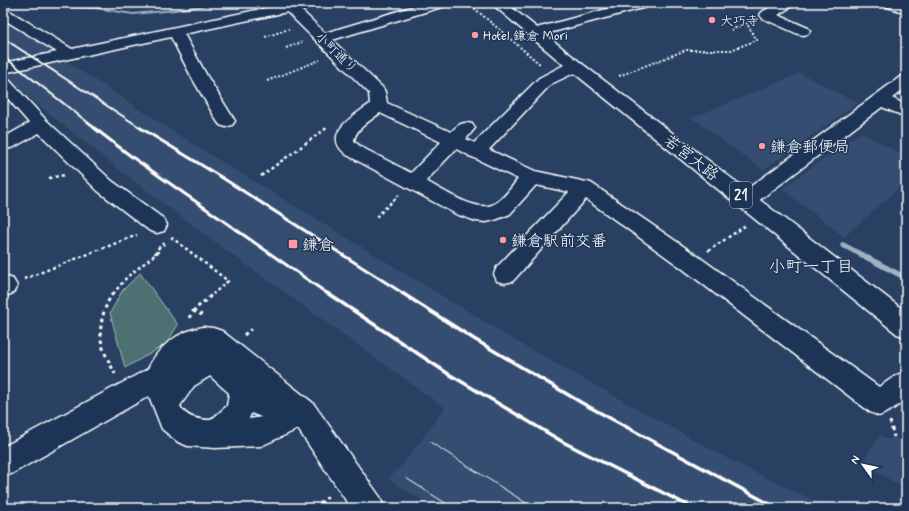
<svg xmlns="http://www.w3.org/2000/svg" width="909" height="511" viewBox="0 0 909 511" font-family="Mynerve,'Klee One',sans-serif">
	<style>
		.built { fill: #364d70 }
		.green { fill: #4e7172; stroke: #a6b8b8 }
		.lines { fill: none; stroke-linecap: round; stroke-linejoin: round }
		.stream { fill: #9fb2c3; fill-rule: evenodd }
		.minor-casing { stroke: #fff; stroke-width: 3 }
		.major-casing { stroke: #fff; stroke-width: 3 }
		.path-far2 { stroke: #fff; stroke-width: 2; stroke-dasharray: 2 2; stroke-linecap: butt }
		.path-far1 { stroke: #fff; stroke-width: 2.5; stroke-dasharray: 3 3; stroke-linecap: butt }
		.path { stroke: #fff; stroke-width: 3; stroke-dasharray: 3.5 3.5; stroke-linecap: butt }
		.minor { fill: #1d3557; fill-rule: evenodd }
		.major { fill: #1d3557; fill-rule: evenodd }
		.tram { stroke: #fff; stroke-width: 1 }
		.rail-far2 { stroke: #fff; stroke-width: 2 }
		.rail-far1 { stroke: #fff; stroke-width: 3 }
		.rail { stroke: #fff; stroke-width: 3.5 }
		.poi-dot { fill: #ff9aa2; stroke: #1d3557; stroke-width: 1.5 }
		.labels { text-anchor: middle; stroke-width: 3; stroke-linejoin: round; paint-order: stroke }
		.far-poi-label { font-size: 13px; fill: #fff; stroke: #1d3557; text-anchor: start }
		.far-street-label { font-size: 13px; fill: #fff; stroke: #1d3557 }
		.shield { fill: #1d3557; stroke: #bbc2cd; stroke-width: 1 }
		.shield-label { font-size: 15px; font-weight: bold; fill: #fff }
		.poi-label { font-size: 16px; fill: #fff; stroke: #1d3557; text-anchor: start }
		.street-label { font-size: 16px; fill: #fff; stroke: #1d3557 }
		.neighbourhood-label { font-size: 17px; fill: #fff; stroke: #1d3557 }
	</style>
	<rect width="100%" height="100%" fill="#284062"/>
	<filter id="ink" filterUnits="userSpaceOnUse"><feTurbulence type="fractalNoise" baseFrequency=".025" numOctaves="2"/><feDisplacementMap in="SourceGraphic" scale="8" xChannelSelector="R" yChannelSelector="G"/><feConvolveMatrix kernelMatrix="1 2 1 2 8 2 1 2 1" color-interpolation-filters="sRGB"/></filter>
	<g filter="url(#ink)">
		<g class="built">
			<polygon points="3,19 55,52 3,63"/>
			<polygon points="63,59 188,141 526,347 736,463 829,508 435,508 388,479 404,463 445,408 223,248 113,165 3,76 3,73"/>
			<polygon points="800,73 858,103 763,170 692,118"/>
			<polygon points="861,132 906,157 906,182 844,237 782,189"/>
			<polygon points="880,435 889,440 894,437 906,444 906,505 899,500 903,488 862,462"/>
		</g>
		<polygon class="green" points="140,273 178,325 166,344 125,368 110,313 122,291"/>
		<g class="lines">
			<g class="stream">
				<polygon points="55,3 61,3 68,6 95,7 133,13 175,9 213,3 280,3 281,4 279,5 215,5 175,11 133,15 95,9 67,8"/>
				<polygon points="843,242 906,275 906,281 841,247 840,245 841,243"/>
			</g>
			<g class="minor-casing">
				<g id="minor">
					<path d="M279,3h36l-2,3 -13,3 25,24 100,-30h22l-2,3 -113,34 51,48 2,4 2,11 64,29c7,-7 11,-11 21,-8l3,4 -9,11 69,32 56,12 108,74 180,130 18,-12 9,-3v28l-18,12 -9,4 -9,-4 -187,-143 -97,-70 -73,82 -8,2 -8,-2 -3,-7 3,-7 72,-75 -33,-7 -26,29 -15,6 -9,2 -10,-1 -20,-7 -109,-59c-27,-20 6,-39 23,-51l-1,-11 -82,-81 -103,22 23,42 28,45 -3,4 -6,2 -6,-2 -3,-4 -26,-45 -20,-39 -168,36v-10l54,-11 -54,-33v-10l5,1 64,39 208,-44zM380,113l61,29 -30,31 -50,-26 -7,-6c1,-12 17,-21 26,-28zM456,149l62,30c-7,9 -15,21 -26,26 -17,7 -51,-16 -66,-24z"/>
					<polygon points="629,3 652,3 650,6 534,37 529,36 527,33 529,30"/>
					<polygon points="777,3 794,3 792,6 778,15 808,28 810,31 808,34 803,35 798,34 762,18 760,15 762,12"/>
					<polygon points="883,3 906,4 906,13 885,6"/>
					<polygon points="906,75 906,88 892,98 906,105 906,117 882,107 753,205 746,207 739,205 736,200 739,195 900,77"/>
					<polygon points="3,78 9,80 46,120 112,181 164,219 167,225 164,231 157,233 150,231 98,191 39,133 14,147 3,150 3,138 29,123 3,93"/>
					<polygon points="5,276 13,279 17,286 13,293 3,297 3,277"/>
					<path d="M203,327l10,1 9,3 91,72 67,94 4,11h-33l-53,-79 -37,17 -46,2 -27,-2 -10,-4 -16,-13 -13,-33 -136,77 -10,4v-30l145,-78c10,-23 31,-38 55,-42zM210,376l19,17 -2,13 -16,14c-12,0 -25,-2 -31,-14l14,-20zM251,413l10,4h1l-13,2z"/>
				</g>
			</g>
			<g class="major-casing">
				<polygon id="major" points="491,3 506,3 581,63 906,312 906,337 897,334 574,73 551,84 483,156 476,158 469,156 467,152 469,148 539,78 564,65"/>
			</g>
			<g class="path-far2">
				<polyline points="468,3 541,65"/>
				<polyline points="731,30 752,21"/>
				<polyline points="265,37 289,29"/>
				<polyline points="286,48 302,42"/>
				<polyline points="619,76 686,50 731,50 757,40 747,24"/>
				<polyline points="267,81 320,60"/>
			</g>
			<g class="path-far1">
				<polyline points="261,176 328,127"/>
				<polyline points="49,178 65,175"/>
				<polyline points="376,217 399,195"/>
				<polyline points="171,237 228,281 213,294"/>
				<polyline points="708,251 745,226"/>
				<polyline points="155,254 157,249 165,243"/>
				<polyline points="24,279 137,235"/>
				<polyline points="113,294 127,277 161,250"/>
			</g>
			<g class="path">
				<path d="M113,293c-10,15 -16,37 -10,55 3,9 8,17 12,26"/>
				<polyline points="193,311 202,315"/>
				<polyline points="189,318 193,311 214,293"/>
				<polyline points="244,335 251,329"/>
				<polyline points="890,421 894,437"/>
				<polyline points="315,508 330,495"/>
			</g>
			<use href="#minor" class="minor"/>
			<use href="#major" class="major"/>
			<g class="tram">
				<polyline points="430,442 534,508"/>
				<polyline points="406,478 453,508"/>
			</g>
			<g class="rail-far2">
				<polyline points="3,38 141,128"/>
				<polyline points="3,56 95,128"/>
			</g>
			<g class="rail-far1">
				<polyline points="93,127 132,157 328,294"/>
				<polyline points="139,127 221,177 404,294"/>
			</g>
			<g class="rail">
				<polyline points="327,293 447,373 563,442 693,508"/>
				<polyline points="402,293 474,339 582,403 777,508"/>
			</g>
		</g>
	</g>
	<g class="poi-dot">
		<circle cx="712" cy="20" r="4"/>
		<circle cx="475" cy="35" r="4"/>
		<circle cx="762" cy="146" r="4"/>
		<circle cx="503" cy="240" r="4"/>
		<rect x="288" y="239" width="10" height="10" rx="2"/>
	</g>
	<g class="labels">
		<g class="far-poi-label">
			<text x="720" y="25">大巧寺</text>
			<text x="483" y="40">Hotel 鎌倉 Mori</text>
		</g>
		<g class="far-street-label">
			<text transform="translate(337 52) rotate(44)" y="5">小町通り</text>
		</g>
		<rect class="shield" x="730" y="182" width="22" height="26" rx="3"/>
		<g class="shield-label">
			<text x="741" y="200">21</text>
		</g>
		<g class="poi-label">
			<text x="770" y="152">鎌倉郵便局</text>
			<text x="511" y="246">鎌倉駅前交番</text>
			<text x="302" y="250">鎌倉</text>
		</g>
		<g class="street-label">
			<text transform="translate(692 157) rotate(38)" y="6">若宮大路</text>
		</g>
		<g class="neighbourhood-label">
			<text x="811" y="272">小町一丁目</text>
		</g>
	</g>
	<rect width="909" height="511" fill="none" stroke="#1d3557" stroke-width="16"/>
	<rect x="8" y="8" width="893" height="495" fill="none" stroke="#fff" stroke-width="1.5" filter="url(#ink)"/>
	<g transform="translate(863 465) rotate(303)" stroke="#1d3557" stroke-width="3" paint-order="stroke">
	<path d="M0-3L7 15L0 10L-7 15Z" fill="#ffffff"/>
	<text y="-6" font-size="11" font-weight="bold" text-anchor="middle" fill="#ffffff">N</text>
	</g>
</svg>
